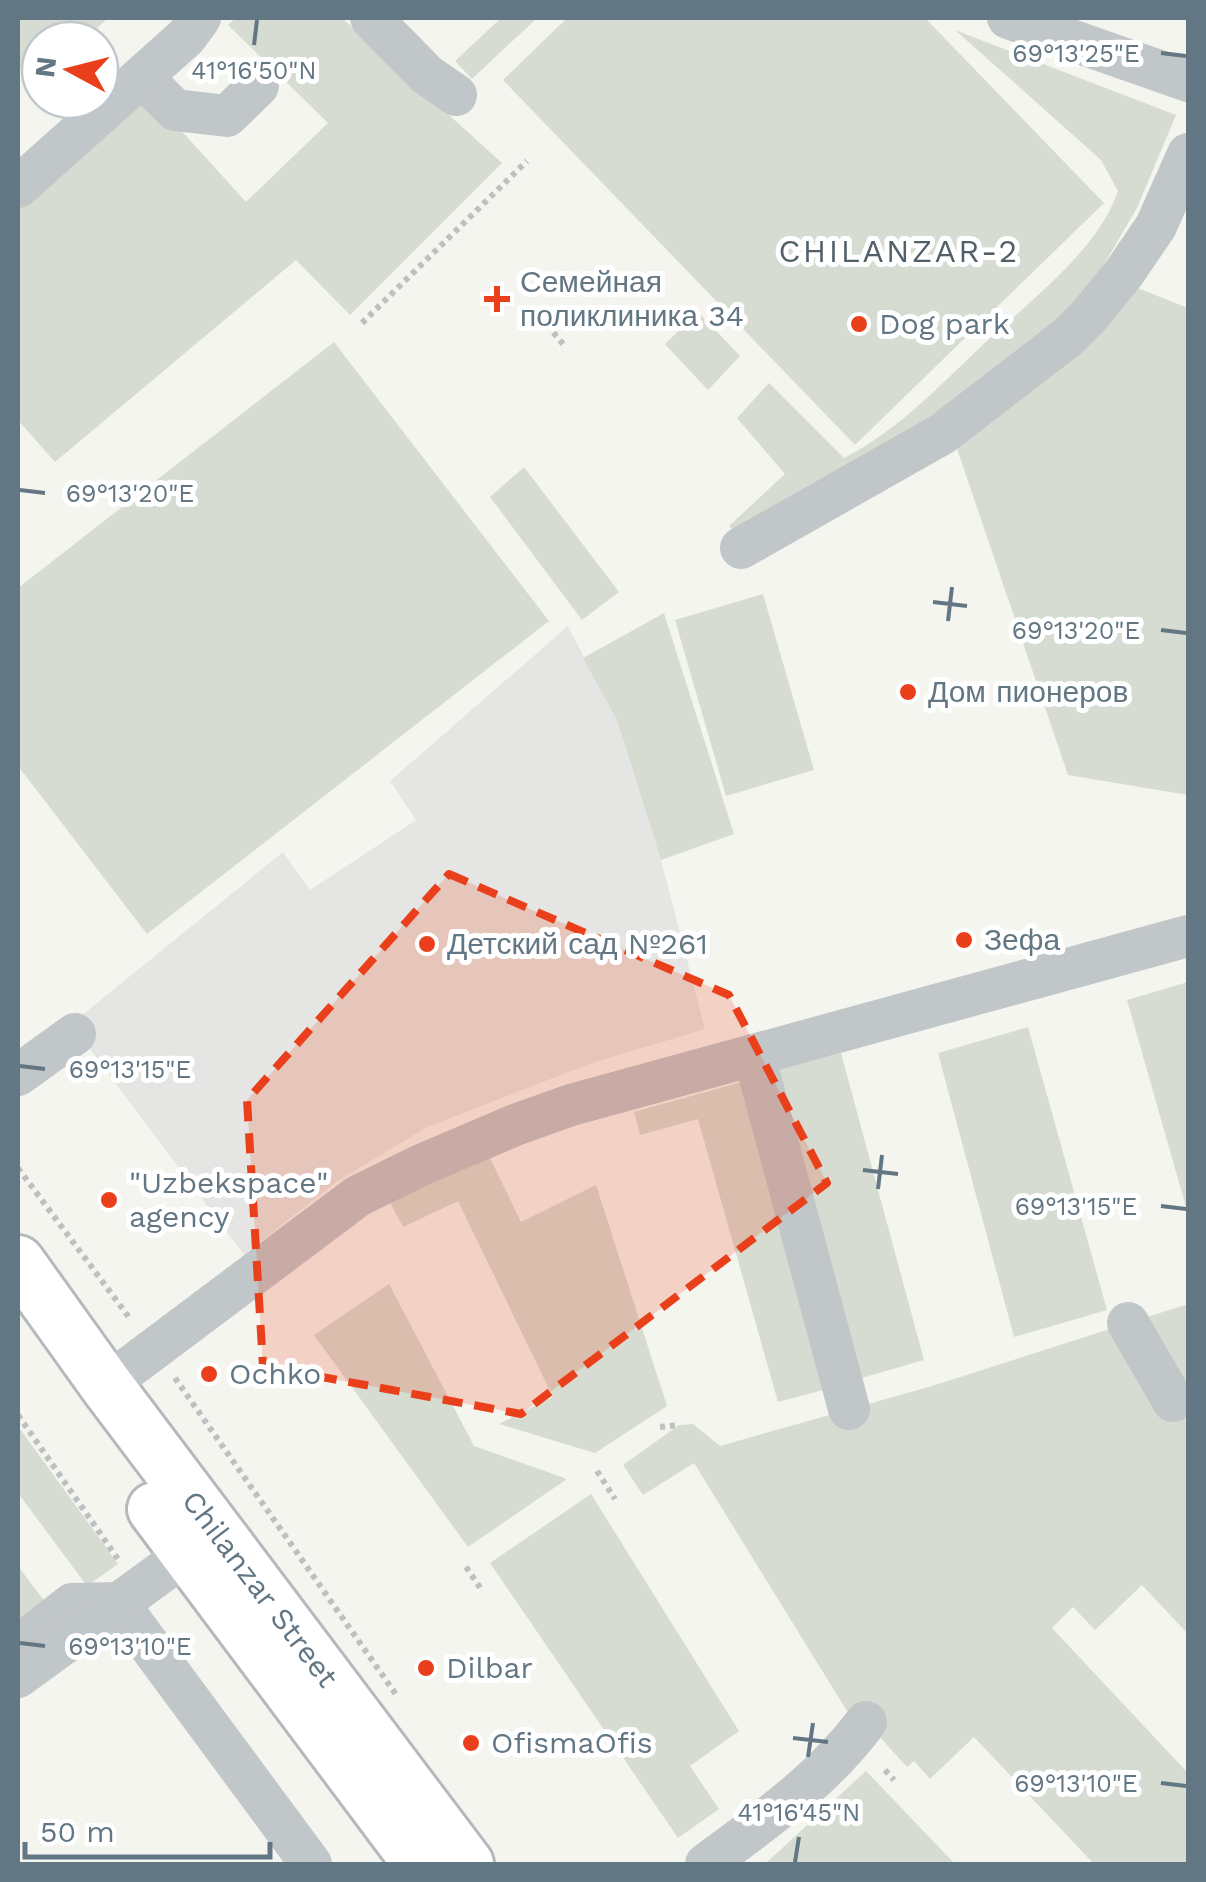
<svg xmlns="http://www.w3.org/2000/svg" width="1206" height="1882" viewBox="0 0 1206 1882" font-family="'Work Sans',sans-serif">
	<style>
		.built { fill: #e5e6e4 }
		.green { fill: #d6dcd1 }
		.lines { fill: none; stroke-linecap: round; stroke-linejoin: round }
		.major-casing { stroke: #b4b9bc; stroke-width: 58 }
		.path { stroke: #bdbfc1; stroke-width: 6; stroke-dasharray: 5 5; stroke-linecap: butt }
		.minor { stroke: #c1c6c8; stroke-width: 42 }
		.major { stroke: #fff; stroke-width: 52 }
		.marked { fill: #ea3f1b; fill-opacity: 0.2; stroke: #ea3f1b; stroke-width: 8; stroke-dasharray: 20 12; stroke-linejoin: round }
		.ticks { fill: none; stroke: #627683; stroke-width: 4 }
		.poi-dot { fill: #ea3f1b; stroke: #fff; stroke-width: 4 }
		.labels { text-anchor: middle; stroke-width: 10; stroke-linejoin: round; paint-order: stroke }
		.poi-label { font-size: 30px; fill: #627683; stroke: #fff; text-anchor: start }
		.street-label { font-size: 30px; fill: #627683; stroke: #fff }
		.neighbourhood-label { font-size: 32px; letter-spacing: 2.5px; fill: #505f68; stroke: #fff }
		.ticks-label { font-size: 25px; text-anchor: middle; fill: #627683; stroke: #fff; stroke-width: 10; stroke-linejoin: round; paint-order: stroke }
	</style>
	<rect width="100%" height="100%" fill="#f5f5f0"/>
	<polygon class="built" points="568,626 617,720 661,860 705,1029 589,1064 427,1127 336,1182 244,1255 71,1024 283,852 310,890 416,820 390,781"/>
	<g class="green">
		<polygon points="18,18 108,18 84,40 40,40 40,80 35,84 18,65"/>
		<polygon points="236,18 342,18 502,163 350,315 296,260 55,462 18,420 18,209 149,95 246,202 328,123 228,25"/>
		<polygon points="501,18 537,18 472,79 455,61"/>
		<polygon points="567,18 925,18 1104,203 855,445 503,80"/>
		<path d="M955,30l221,85 -39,93 -56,96 -147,118 -197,113 -8,-9 56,-52 -48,-56 32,-35 75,75c54,-27 99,-76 143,-117 45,-42 111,-91 131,-150l-17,-31z"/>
		<polygon points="1135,287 1188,308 1188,795 1068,775 955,443"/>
		<polygon points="698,312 740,356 708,390 665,344"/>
		<polygon points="334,342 549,621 147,934 18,766 18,588"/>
		<polygon points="524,467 619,592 582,620 490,497"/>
		<polygon points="763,594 814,770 726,796 675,620"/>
		<polygon points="664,613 734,834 661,860 617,720 583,658"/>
		<polygon points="1188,982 1188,1214 1127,1000"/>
		<polygon points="1028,1027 1107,1310 1014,1337 938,1053"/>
		<polygon points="841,1053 924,1360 858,1379 772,1071"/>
		<polygon points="745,1081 827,1389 778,1402 698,1119 640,1135 634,1112"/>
		<polygon points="487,1152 521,1222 596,1185 667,1406 595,1453 499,1424 553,1397 458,1201 403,1227 387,1197"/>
		<polygon points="389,1284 474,1446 567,1479 468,1547 314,1335"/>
		<polygon points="1188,1304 1188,1634 1142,1585 1095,1630 1073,1607 1052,1628 1188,1773 1188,1864 1094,1864 974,1737 930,1779 914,1761 907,1767 866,1722 847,1711 694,1463 643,1495 623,1465 679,1425 693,1424 720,1446 932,1386"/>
		<polygon points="18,1426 118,1564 87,1586 18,1493"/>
		<polygon points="591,1494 739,1731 690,1766 719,1809 678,1838 490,1563"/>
		<polygon points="18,1566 45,1602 18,1622"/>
		<polygon points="866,1771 955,1864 765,1864"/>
	</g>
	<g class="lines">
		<g class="major-casing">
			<g id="major">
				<polyline points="18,1262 106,1385 467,1864"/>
				<polyline points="154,1509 420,1864"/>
			</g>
		</g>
		<g class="path">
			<polyline points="362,323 527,161"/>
			<polyline points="547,325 563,344"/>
			<polyline points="18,1168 131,1320"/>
			<polyline points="175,1378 397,1696"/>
			<polyline points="18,1415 120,1562"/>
			<polyline points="660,1427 679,1425"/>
			<polyline points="597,1471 615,1499"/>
			<polyline points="466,1567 481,1589"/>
			<polyline points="885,1770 894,1780"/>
		</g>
		<g class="minor">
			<polyline points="371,18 427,75 456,95"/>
			<polyline points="1008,18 1188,81"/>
			<polyline points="142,77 175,110 227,116 258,86"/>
			<polyline points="18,187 186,37 200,18"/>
			<polyline points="741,548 942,434 1068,337 1088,317 1124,273 1156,226 1188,154"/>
			<polyline points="754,1055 849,1409"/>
			<polyline points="18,1075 75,1034"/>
			<polyline points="1128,1323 1173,1401"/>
			<polyline points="106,1385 358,1196 421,1165 515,1125 571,1105 1188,936"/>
			<polyline points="18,1646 72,1604 118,1603 311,1864"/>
			<polyline points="18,1677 211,1536"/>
			<path d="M706,1864c58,-43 117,-84 160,-142"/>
		</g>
		<use href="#major" class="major"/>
	</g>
	<path class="marked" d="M449,874l280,121 98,188 -306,231 -258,-48 -16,-266z"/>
	<path class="ticks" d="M254,45l3,-25M1161,53l25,3M20,490l25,3M933,602l34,4M948,621l4,-34M1161,630l25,3M20,1066l25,3M863,1170l35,4M878,1189l4,-34M1161,1206l25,3M20,1643l25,3M793,1738l35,4M808,1757l5,-34M1161,1783l25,3M795,1862l4,-25"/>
	<g class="poi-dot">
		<path d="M492 284h10v10h10v10h-10v10h-10v-10h-10v-10h10z"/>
		<circle cx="859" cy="324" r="10"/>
		<circle cx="908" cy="692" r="10"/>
		<circle cx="964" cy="940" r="10"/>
		<circle cx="427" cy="944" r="10"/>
		<circle cx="109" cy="1200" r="10"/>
		<circle cx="209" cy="1374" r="10"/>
		<circle cx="426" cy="1668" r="10"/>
		<circle cx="471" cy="1743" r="10"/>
	</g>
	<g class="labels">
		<g class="poi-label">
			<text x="520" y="292">Семейная<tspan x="520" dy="34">поликлиника 34</tspan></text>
			<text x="879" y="334">Dog park</text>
			<text x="928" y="702">Дом пионеров</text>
			<text x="984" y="950">Зефа</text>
			<text x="447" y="954">Детский сад №261</text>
			<text x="129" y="1193">"Uzbekspace"<tspan x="129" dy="34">agency</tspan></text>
			<text x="229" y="1384">Ochko</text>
			<text x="446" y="1678">Dilbar</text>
			<text x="491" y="1753">OfismaOfis</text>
		</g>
		<g class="street-label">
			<text transform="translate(260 1589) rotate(53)" y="10">Chilanzar Street</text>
		</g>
		<g class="neighbourhood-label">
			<text x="899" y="262">CHILANZAR-2</text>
		</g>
	</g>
	<g class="ticks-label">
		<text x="1076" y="62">69°13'25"E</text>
		<text x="254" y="79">41°16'50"N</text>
		<text x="130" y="502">69°13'20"E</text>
		<text x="1076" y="639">69°13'20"E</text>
		<text x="130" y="1078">69°13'15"E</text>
		<text x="1076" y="1215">69°13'15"E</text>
		<text x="130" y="1655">69°13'10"E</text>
		<text x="1076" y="1792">69°13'10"E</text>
		<text x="799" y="1821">41°16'45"N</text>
	</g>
	<rect width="1206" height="1882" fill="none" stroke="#627683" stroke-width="40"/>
	<g transform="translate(70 70) rotate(277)"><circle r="48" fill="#ffffff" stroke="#c0c8cd" stroke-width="2.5"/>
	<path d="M0-8L18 38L0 25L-18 38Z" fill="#ea3f1b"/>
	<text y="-15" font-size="28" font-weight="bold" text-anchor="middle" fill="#627683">N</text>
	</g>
	<path d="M25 1842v15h245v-15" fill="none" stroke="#627683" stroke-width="5"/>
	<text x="40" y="1842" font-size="30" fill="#627683" stroke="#ffffff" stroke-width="8" paint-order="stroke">50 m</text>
</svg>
